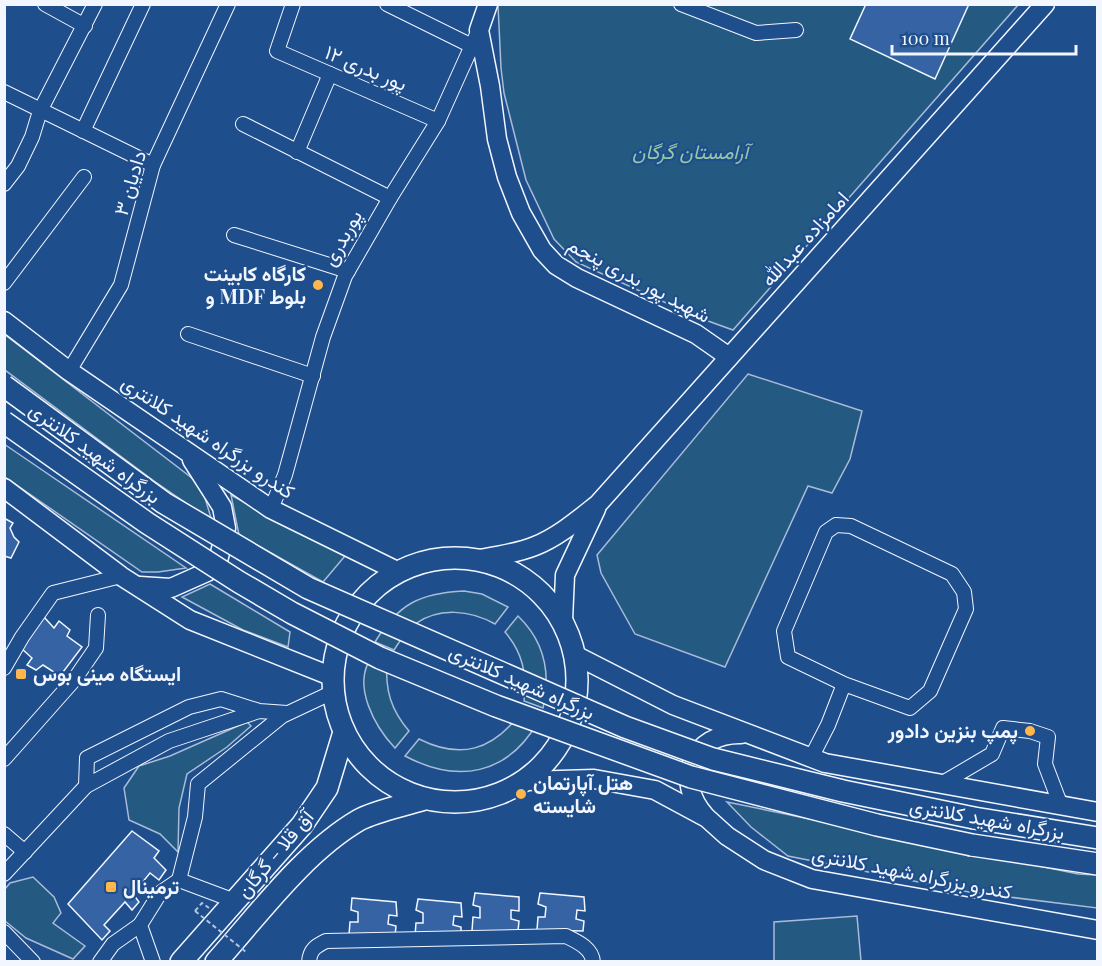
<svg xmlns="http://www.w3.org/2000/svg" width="1102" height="966" viewBox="0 0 1102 966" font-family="'Playfair Display',Vazirmatn,serif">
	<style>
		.green { fill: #245a82; stroke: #a8bbd7; stroke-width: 1.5 }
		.building { fill: #3563a3; stroke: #f2f6ff; stroke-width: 1.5 }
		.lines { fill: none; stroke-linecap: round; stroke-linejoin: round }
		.minor-casing { stroke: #f2f6ff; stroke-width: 16 }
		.major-casing { stroke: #f2f6ff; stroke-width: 21 }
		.highway-casing { stroke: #f2f6ff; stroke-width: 24 }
		.path { stroke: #b3c4dc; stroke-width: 2; stroke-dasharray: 4.5 3; stroke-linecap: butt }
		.minor { stroke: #1f4e8c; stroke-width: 14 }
		.major { stroke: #1f4e8c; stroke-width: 18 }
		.highway { stroke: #1f4e8c; stroke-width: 21 }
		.highway-bridge-casing { stroke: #f2f6ff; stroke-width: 24; stroke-linecap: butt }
		.path-bridge { stroke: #b3c4dc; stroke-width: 2; stroke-dasharray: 4.5 3; stroke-linecap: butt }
		.highway-bridge { stroke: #1f4e8c; stroke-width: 21 }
		.poi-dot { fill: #ffb74d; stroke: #1f4e8c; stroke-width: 2 }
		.labels { text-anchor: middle; stroke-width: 4.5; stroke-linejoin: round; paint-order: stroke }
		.street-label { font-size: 20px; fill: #f2f6ff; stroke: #1f4e8c }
		.park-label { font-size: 20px; font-style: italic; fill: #97c8a6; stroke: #1f4e8c }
		.poi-label { font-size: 20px; font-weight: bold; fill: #f2f6ff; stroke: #1f4e8c; text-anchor: start }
	</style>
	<rect width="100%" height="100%" fill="#1f4e8c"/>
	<g class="green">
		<polygon points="498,5 1018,5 733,330 697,317 576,262 554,239 526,180 504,93 501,68"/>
		<polygon points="4,334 201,485 212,521 154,481 5,370"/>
		<polygon points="748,374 862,411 850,459 832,493 808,486 725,667 635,634 601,573 597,555"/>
		<polygon points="4,444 186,568 158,572 142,572 5,477"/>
		<polygon points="231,495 345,556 323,582 239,535"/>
		<polygon points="210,584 290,632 288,647 243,630 182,597"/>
		<path d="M464,591l18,3 26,13 -13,17c-25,-14 -56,-17 -80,0 -9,6 -15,17 -21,26l-19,-8c23,-38 45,-49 89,-51z"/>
		<path d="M518,616c26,25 33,57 25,92l-19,-7c3,-27 -1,-48 -19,-69z"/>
		<path d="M371,658l16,5c-2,27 4,47 22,68l-14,17c-20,-21 -43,-62 -24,-90z"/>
		<path d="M520,714l18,8c-31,53 -80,62 -133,34l14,-17c42,21 73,11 101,-25z"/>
		<polygon points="247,722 251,726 227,747 187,774 179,808 178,852 160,834 129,820 124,788 139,766 170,756"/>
		<polygon points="727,802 1078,874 1097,875 1097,908 969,892 788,856 751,827"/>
		<polygon points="33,877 54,897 61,913 53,923 85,946 73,959 26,938 5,921 5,889 10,883"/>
		<polygon points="857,916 861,961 774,961 774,922"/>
	</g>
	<g class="building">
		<polygon points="866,4 969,4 935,79 850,39"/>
		<polygon points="4,518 13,523 10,528 14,537 19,542 11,558 4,556"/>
		<polygon points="44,617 54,628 59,621 70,630 67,636 82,647 60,676 43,665 36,670 27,665 32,658 21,648"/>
		<polygon points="132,831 159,851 154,858 166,870 159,880 150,873 133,894 139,902 132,910 125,902 104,925 110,931 102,940 68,904"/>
		<polygon points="475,893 519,897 519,911 511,910 511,919 519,921 518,931 472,931 473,917 480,918 480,907 473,905"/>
		<polygon points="540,893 584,897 585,911 577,910 576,919 584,921 583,931 537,930 538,917 545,917 546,907 538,904"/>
		<polygon points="352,898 396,902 397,916 389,915 388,924 396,926 395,936 349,935 350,922 358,922 358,912 351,910"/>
		<polygon points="418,899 461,903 462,917 454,916 453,925 461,927 461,937 415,936 416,923 423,923 423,913 416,910"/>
	</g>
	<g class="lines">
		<g class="minor-casing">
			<g id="minor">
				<polyline points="45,4 85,26"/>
				<polyline points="293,4 277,51 438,121"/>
				<polyline points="387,4 472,46"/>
				<polyline points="681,4 756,33 796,30"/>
				<polyline points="4,92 153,165"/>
				<polyline points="243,124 390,198"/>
				<polyline points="83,131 143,4"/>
				<polyline points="297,152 330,74"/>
				<polyline points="4,184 18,166 32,137 40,111 95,4"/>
				<polyline points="234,235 348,271"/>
				<polyline points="4,283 84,177"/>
				<polyline points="188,334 313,376"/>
				<polyline points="69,371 121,285 153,165 228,4"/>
				<polyline points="271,509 285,475 323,337 345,276 390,198 438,121 479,30"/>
				<polyline points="4,668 22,637 53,593 121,576"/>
				<polyline points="259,711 221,699 189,707 87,758 86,786 169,741 259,711 287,713"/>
				<polyline points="811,758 828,725 844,684 788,657 784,631 826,532 836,525 851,526 952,574 964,592 966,609 930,691 910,708 844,684"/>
				<polyline points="4,759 74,680 96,648 98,615"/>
				<polyline points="941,784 992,754 1003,728 1030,731 1048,737 1045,764 1061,806"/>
				<polyline points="4,834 25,852"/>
				<polyline points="4,874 86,786"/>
				<polyline points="179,880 235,901"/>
				<polyline points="4,932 33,962"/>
				<polyline points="100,962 113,944 140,925"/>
				<polyline points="153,962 140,925 160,893 179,880 195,817 198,784 282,716 333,692"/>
				<path d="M309,962c1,-13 7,-16 17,-21l240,-5c12,6 26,12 27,26"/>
			</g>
		</g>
		<g class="major-casing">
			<g id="major">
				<polyline points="488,4 479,30 490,86 497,139 507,177 521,213 542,250 556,265 577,278 696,334 729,357"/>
				<polyline points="4,321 69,371 271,509 397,571"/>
				<polyline points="4,488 121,576 190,620 333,677"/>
				<path d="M480,559c18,-3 38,-6 55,-13 23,-9 44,-27 63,-42l447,-500"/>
				<polyline points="140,586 171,588 207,572 215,565 219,557 226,528 222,507 192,460"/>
				<polyline points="563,620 565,575 596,509"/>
				<polyline points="577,656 673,705 825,763 1098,812"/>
				<polyline points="526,781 594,779 655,790 707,818 727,836 764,860 812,879 1098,930"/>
				<path d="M705,816c-32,-36 -13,-83 36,-82"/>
			</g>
		</g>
		<g class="highway-casing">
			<g id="highway">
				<circle cx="455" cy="680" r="122"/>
				<polyline points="974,818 1098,838"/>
				<polyline points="972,845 1098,864"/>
				<polyline points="181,962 302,825 327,788 344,732"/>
				<path d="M216,962c42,-47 88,-110 143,-142 16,-9 47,-15 65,-21"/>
			</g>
		</g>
		<polyline class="path" points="195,911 202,903 209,908"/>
		<use href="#minor" class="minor"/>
		<use href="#major" class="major"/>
		<use href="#highway" class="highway"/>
		<g class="highway-bridge-casing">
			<g id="highway-bridge">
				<polyline points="4,386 164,503 308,588 625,727 713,759 843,791 974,818"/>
				<polyline points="4,422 147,523 239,582 292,613 380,658 496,706 691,777 877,825 972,845"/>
			</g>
		</g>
		<polyline class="path-bridge" points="195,911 246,952"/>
		<use href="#highway-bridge" class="highway-bridge"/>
	</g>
	<g class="poi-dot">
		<circle cx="318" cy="285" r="6"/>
		<rect x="15" y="668" width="12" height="12" rx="3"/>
		<circle cx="1030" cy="731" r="6"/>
		<circle cx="521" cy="794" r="6"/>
		<rect x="105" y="881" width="12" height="12" rx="3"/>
	</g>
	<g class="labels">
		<g class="street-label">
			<text transform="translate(366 68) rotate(23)" y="7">پور بدری ۱۲</text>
			<text transform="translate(130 183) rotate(-73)" y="7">دادیان ۳</text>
			<text transform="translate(342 238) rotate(-61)" y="7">پوربدری</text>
			<text transform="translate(805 239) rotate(-48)" y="7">امامزاده عبدالله</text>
			<text transform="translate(639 280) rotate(28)" y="7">شهید پور بدری پنجم</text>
			<text transform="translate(208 437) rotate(34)" y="7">کندرو بزرگراه شهید کلانتری</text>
			<text transform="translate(95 453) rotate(36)" y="7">بزرگراه شهید کلانتری</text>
			<text transform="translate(522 682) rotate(24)" y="7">بزرگراه شهید کلانتری</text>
			<text transform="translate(987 819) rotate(10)" y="7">بزرگراه شهید کلانتری</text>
			<text transform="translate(275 854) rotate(-50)" y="7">آق قلا - گرگان</text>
			<text transform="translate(912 873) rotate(11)" y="7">کندرو بزرگراه شهید کلانتری</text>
		</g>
		<g class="park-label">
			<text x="690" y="159">آرامستان گرگان</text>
		</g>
		<g class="poi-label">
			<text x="306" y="281" text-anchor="end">کارگاه کابینت<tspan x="306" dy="23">و MDF بلوط</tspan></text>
			<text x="33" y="681">ایستگاه مینی بوس</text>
			<text x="1018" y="738" text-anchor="end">پمپ بنزین دادور</text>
			<text x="533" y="790">هتل آپارتمان<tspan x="533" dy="23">شایسته</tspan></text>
			<text x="123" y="894">ترمینال</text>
		</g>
	</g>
	<rect width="1102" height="966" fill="none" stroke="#f2f6ff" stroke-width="12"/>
	<path d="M892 45v9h184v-9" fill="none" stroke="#f2f6ff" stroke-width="3"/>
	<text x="901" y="45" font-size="18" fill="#f2f6ff" stroke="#1f4e8c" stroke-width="4.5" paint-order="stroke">100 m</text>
</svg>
